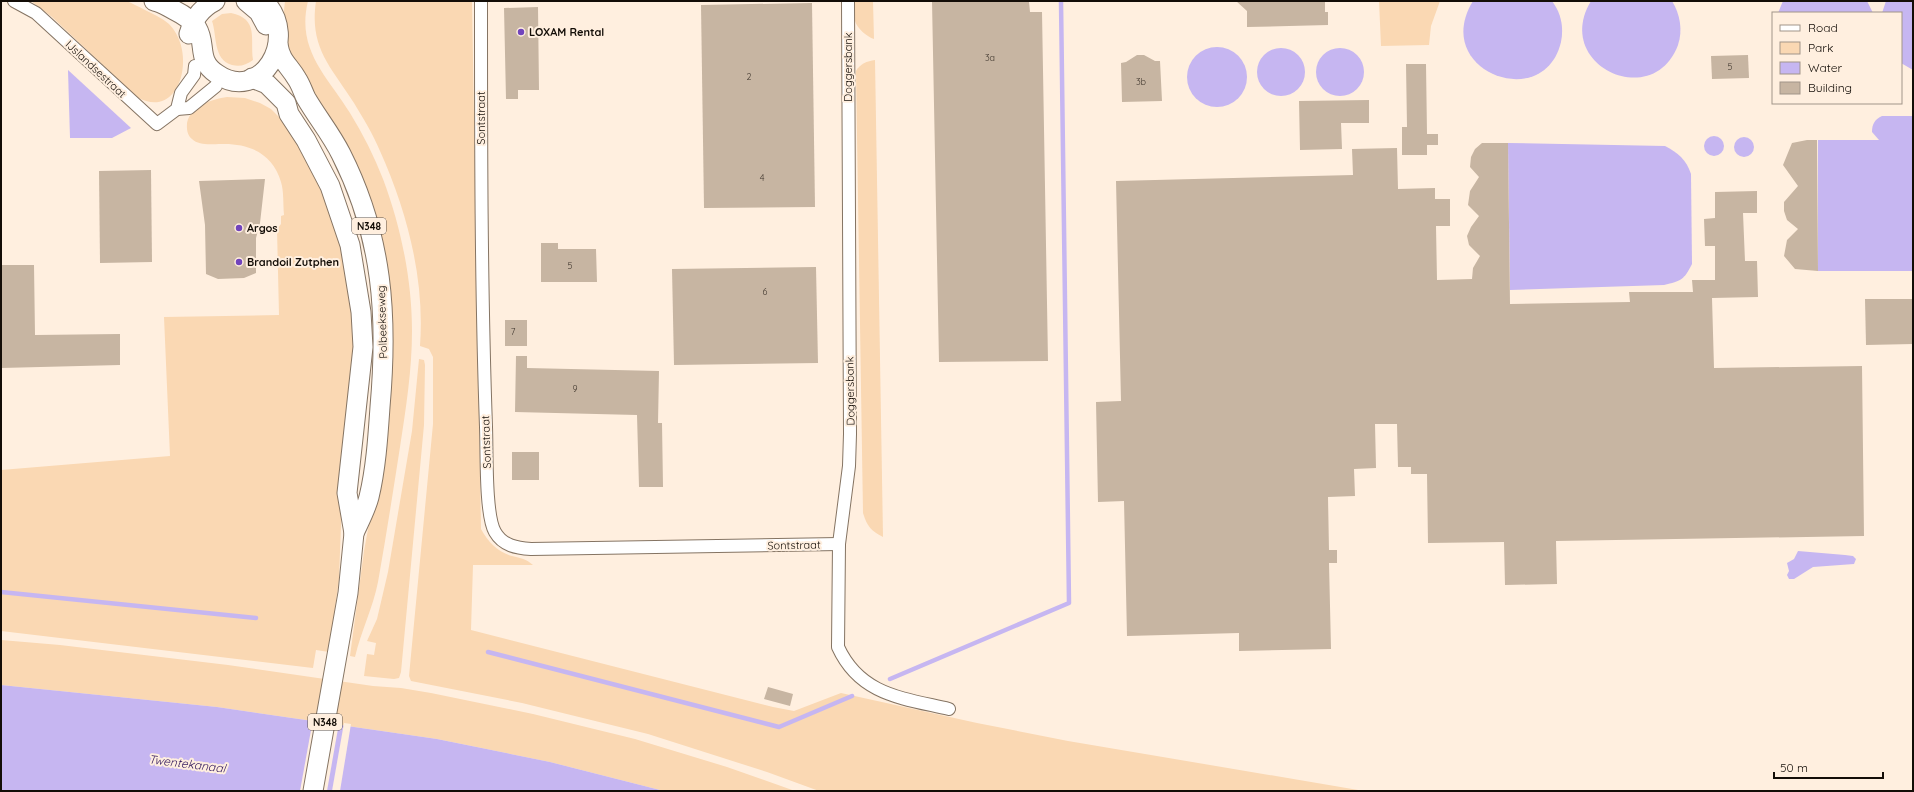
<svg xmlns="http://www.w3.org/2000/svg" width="1914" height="792" viewBox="0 0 1914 792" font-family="Quicksand,sans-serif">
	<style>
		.green { fill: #fad8b3 }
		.water { fill: #c6b6f1 }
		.pier { fill: #ffefdf }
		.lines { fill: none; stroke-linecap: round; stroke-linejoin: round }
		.stream { stroke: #c6b6f1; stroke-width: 4.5 }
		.building { fill: #c7b5a2 }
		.minor-casing { stroke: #857463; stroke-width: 14 }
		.primary-casing { stroke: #857463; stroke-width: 21 }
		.minor { stroke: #fff; stroke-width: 12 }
		.primary { stroke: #fff; stroke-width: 19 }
		.poi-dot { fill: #7144bc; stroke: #ffefdf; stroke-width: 1.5 }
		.labels { text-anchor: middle; stroke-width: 4; stroke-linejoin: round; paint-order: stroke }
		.number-label { font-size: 9px; fill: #40372e }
		.shield { fill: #ffefdf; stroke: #5a5148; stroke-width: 1 }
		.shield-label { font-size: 10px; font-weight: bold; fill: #130d07 }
		.poi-label { font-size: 11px; font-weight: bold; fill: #130d07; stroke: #ffefdf; text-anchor: start }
		.street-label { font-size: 11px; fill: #130d07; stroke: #ffefdf }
		.water-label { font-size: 12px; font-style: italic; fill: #361c60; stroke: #ffefdf }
	</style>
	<rect width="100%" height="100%" fill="#ffefdf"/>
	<g class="green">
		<path d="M31,1c22,0 45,0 67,0 9,0 19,-1 28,0 6,2 13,6 19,9 8,4 17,8 24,14 29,29 11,98 -32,73l-85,-80z"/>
		<path d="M285,1h23c-12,49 19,75 42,112 13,21 24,43 33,66 18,48 29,101 29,152 0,39 -6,77 -12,116 -7,45 -14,90 -22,135 -5,26 -17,49 -23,75l-5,-1 14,-105 9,-49 19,-160c0,-25 -2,-49 -5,-74l-99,-215 -5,-34z"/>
		<path d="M316,1h156l9,528c7,13 17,23 31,27 9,2 14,3 21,9h-60l-2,65 302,77 21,4 47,-18 136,30 91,18 296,50h-545l-52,-19 -119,-38 -126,-31 -111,-22 -2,-5 24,-252v-67l-4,-8 -9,-3c5,-67 -13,-135 -40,-195 -7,-17 -17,-33 -26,-48 -23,-36 -45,-55 -38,-102z"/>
		<path d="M854,1h19l1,38c-7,-2 -17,-11 -19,-18 -2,-5 -1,-14 -1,-20z"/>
		<polygon points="1379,1 1440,1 1431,26 1429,45 1381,46"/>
		<path d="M231,13c28,6 19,25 22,47 -7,5 -13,7 -21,5 -19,-5 -15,-30 -20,-44l10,-7z"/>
		<path d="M875,60l8,477c-12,-6 -16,-11 -20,-24l-7,-442c4,-7 11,-10 19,-11z"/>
		<path d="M227,97l18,1 15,5 11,6 11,11 31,50 24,60 13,59 4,63 -12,147 -3,80 -10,73 -13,-2 -3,18 -312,-37v-161l169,-14 -6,-139 115,-2 -2,-86 4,-5v-8l3,-1c-1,-11 0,-23 -3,-33 -8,-29 -33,-39 -60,-38 -9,0 -22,2 -29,-5 -3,-2 -5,-7 -5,-11 -2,-20 25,-29 40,-31z"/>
		<polygon points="419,359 424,360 425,365 424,425 401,672 399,678 394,679 364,676 367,654 374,655 376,643 367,641 377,619 388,572 412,431"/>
		<polygon points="1,640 60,645 228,665 373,686 401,688 431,693 533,714 635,739 727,767 795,791 664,791 550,762 437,739 217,707 1,685"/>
	</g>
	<g class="water">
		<path d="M1473,1h79c9,12 12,26 9,41 -17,72 -131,29 -88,-41z"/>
		<path d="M1591,1h81c8,13 11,29 6,44 -25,67 -126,20 -87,-44z"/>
		<polygon points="1783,1 1867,1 1873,13 1778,13"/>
		<polygon points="1886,1 1913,1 1913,70 1901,63 1901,13 1882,13"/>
		<circle cx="1217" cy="77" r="30"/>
		<circle cx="1340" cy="72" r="24"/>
		<circle cx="1281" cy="72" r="24"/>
		<polygon points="68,70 131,128 112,138 70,138"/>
		<path d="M1882,116h31v155h-95v-131h61l-7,-8c0,-8 3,-13 10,-16z"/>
		<circle cx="1714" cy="146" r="10"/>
		<circle cx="1744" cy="147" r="10"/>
		<path d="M1508,143l157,3c13,7 21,13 26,28l1,90c-8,16 -11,17 -28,21l-154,5z"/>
		<polygon points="1798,551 1845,555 1853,556 1856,559 1854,564 1813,567 1794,579 1789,579 1787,575 1789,571 1787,563 1794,559"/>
		<polygon points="1,685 217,707 437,739 550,762 664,791 1,791"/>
	</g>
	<g class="pier">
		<polygon points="313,719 339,723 327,791 300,791"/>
		<polygon points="344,723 351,724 340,791 332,791"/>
	</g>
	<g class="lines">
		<g class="stream">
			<polyline points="1,592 256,618"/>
			<polyline points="488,652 779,727 852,696"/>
			<polyline points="890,679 1069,603 1061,1"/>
		</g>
	</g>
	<g class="building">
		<polygon points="932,1 1029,2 1030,12 1042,12 1048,361 939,362"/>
		<polygon points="1236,1 1325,1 1325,12 1328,12 1328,25 1247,27 1247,11"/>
		<polygon points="812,3 815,207 704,208 701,5"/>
		<polygon points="538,7 539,90 518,90 518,99 506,99 504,8"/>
		<polygon points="1137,55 1144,55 1155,61 1160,61 1162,101 1122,102 1121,63 1126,62"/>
		<polygon points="1748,55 1749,78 1712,79 1711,56"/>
		<polygon points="1406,64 1426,64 1427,134 1438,134 1438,145 1427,145 1427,155 1402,155 1402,127 1407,127"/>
		<polygon points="1369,100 1369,123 1341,123 1342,149 1300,150 1299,101"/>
		<polygon points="1807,140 1817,140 1818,271 1795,269 1784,256 1787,240 1798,229 1787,220 1784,211 1784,202 1798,186 1783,165 1792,143"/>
		<polygon points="1482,143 1508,143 1510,304 1630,302 1629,292 1693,292 1692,280 1715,280 1715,246 1705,246 1704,219 1715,218 1715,192 1757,191 1757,213 1743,213 1745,261 1757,261 1758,297 1712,298 1714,368 1862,366 1864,536 1556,541 1557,584 1505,585 1504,542 1428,543 1427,474 1411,474 1411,467 1398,467 1397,424 1375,424 1376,468 1354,469 1355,496 1328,497 1329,550 1337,550 1337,563 1329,563 1331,649 1239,651 1239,633 1127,636 1124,501 1098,502 1096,402 1121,401 1116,181 1353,175 1352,149 1397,148 1398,189 1435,188 1435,199 1450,199 1450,226 1436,226 1437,280 1472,279 1473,268 1480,256 1469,245 1467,236 1471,227 1479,216 1468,205 1470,191 1479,177 1470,167 1471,157 1475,149"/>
		<polygon points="151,170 152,262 100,263 99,171"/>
		<polygon points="265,179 260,223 256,238 256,273 244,278 218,279 206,274 205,225 199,181"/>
		<polygon points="541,243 558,243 558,249 596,249 597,282 541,282"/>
		<polygon points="1,265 34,265 35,335 120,334 120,365 1,368"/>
		<polygon points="816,267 818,363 674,365 672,269"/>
		<polygon points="1865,299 1913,299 1913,344 1866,345"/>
		<rect x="505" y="320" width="22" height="26"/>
		<polygon points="516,356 527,356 527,368 659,371 658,423 662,423 663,487 639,487 637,415 515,412"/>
		<rect x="512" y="452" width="27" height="28"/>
		<polygon points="768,687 793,694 790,706 764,699"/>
	</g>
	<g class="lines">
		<g class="minor-casing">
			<g id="minor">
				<polyline points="14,1 36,13 157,124 177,109 181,93 194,75 195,66"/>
				<path d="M481,1c0,142 0,284 5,426 1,23 -1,88 9,105 8,14 22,16 36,17l308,-5"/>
				<path d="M848,1l2,433 -1,32 -10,78 -1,103c22,48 64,51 111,62"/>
				<polyline points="177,109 189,108 216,86"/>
			</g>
		</g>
		<g class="primary-casing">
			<g id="primary">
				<path d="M154,1c7,1 14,6 20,9 8,4 18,10 23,18 10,17 -1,32 20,46 43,30 84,-35 47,-73"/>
				<polyline points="246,1 259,12 266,25"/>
				<path d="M189,34c4,-15 12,-26 26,-33"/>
				<path d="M278,45c3,17 11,20 19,34 4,6 6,13 9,19 11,19 25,36 35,56 42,83 47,162 39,253 -2,29 -4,61 -11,90 -3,12 -10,25 -15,36"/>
				<polyline points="252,78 267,84 286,103 289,114 306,140 330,186 350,245 361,312 363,347 347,493 354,533 348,593 313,791"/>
			</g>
		</g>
		<use href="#minor" class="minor"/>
		<use href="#primary" class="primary"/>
	</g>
	<g class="poi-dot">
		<circle cx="521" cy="32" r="4"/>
		<circle cx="239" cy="228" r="4"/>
		<circle cx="239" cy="262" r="4"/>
	</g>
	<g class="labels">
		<g class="number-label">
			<text x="990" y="61">3a</text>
			<text x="1730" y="70">5</text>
			<text x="749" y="80">2</text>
			<text x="1141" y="85">3b</text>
			<text x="762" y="181">4</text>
			<text x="570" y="269">5</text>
			<text x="765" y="295">6</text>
			<text x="513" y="335">7</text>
			<text x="575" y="392">9</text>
		</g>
		<g class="shield">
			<rect x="352" y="218" width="34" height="16" rx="3"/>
			<rect x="308" y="714" width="34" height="16" rx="3"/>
		</g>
		<g class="shield-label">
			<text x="369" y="230">N348</text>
			<text x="325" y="726">N348</text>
		</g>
		<g class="poi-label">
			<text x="529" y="36">LOXAM Rental</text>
			<text x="247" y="232">Argos</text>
			<text x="247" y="266">Brandoil Zutphen</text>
		</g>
		<g class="street-label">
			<text transform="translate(848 67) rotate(-90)" y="4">Doggersbank</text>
			<text transform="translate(96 69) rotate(43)" y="4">IJslandsestraat</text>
			<text transform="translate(481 118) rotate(-90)" y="4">Sontstraat</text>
			<text transform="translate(382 322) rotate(-92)" y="4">Polbeekseweg</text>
			<text transform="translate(850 391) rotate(-91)" y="4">Doggersbank</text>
			<text transform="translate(486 442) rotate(-92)" y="4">Sontstraat</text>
			<text transform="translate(794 545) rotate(-1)" y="4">Sontstraat</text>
		</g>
		<g class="water-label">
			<text transform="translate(187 764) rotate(7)" y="4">Twentekanaal</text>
		</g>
	</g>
	<rect width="1914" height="792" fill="none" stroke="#130d07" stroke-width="4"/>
	<rect x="1772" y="12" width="130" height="92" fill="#ffefdf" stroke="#a19589"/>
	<rect x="1780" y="25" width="20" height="6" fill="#ffffff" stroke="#a19589"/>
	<text x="1808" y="32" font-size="12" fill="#130d07">Road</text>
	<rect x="1780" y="42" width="20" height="12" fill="#fad8b3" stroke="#a19589"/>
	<text x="1808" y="52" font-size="12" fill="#130d07">Park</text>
	<rect x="1780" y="62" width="20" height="12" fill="#c6b6f1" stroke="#a19589"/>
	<text x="1808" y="72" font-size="12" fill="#130d07">Water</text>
	<rect x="1780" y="82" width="20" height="12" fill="#c7b5a2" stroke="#a19589"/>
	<text x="1808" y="92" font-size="12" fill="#130d07">Building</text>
	<path d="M1774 772v6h109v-6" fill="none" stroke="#130d07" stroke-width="2"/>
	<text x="1780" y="772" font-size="12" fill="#130d07" stroke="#ffefdf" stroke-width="3" paint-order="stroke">50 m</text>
</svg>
